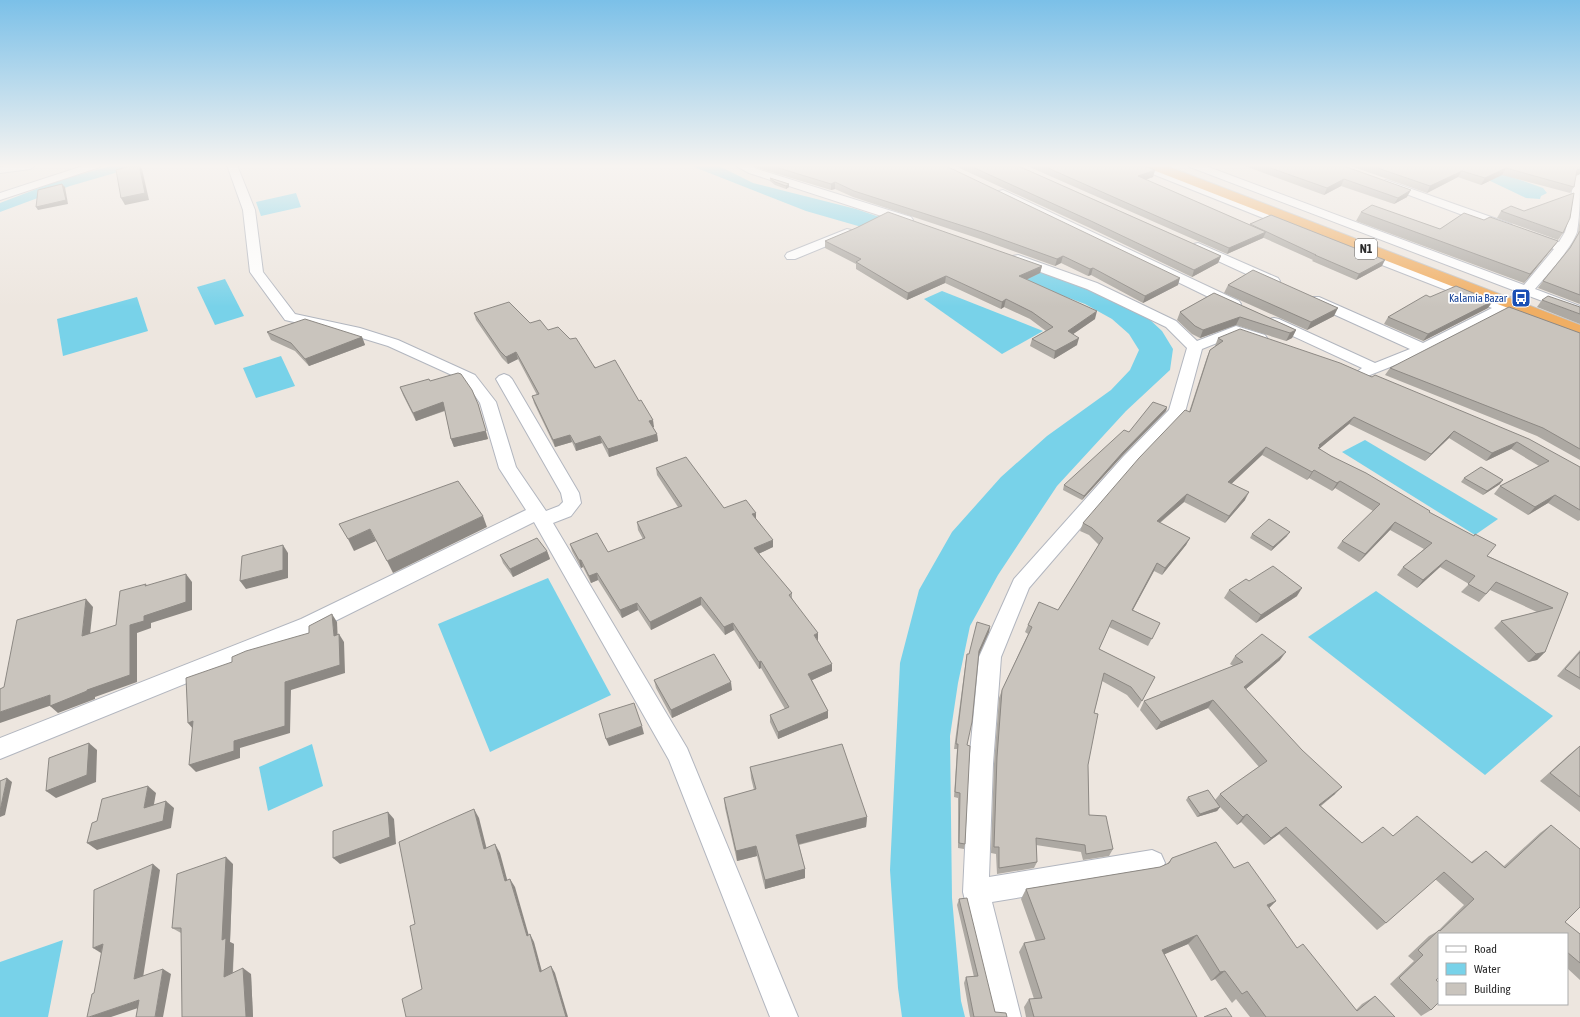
<svg xmlns="http://www.w3.org/2000/svg" width="1580" height="1017" viewBox="0 0 1580 1017" font-family="'Asap Condensed',sans-serif">
	<style>
		.water { fill: #78d2e9 }
		.lines { fill: none; stroke-linecap: round; stroke-linejoin: round }
		.canal { fill: #78d2e9; fill-rule: evenodd }
		.minor-tunnel { stroke: #c6c1bb; stroke-width: 12; stroke-dasharray: 12 6; stroke-linecap: butt }
		.minor-casing { stroke: #b2b6bf; stroke-width: 2 }
		.trunk-casing { stroke: #c4c4c4; stroke-width: 2 }
		.minor { fill: #fff; fill-rule: evenodd }
		.trunk { fill: #f0ae63; fill-rule: evenodd }
		.wall { fill: #ada9a3 }
		.shaded-wall { fill: #8d8984 }
		.building { fill: #c9c4bd; stroke: #8d8984 }
		.labels { text-anchor: middle; stroke-width: 3.5; stroke-linejoin: round; paint-order: stroke }
		.far-transit-label { font-size: 11px; fill: #164399; stroke: #fff; text-anchor: end }
		.shield { fill: #fff; stroke: #6b6b6b; stroke-width: 1 }
		.shield-label { font-size: 12px; font-weight: bold; fill: #2c2c2c }
	</style>
	<rect width="100%" height="100%" fill="#ede6df"/>
	<g class="water">
		<polygon points="689,165 717,165 753,183 856,209 1065,280 1104,295 1148,318 1162,331 1173,349 1170,370 1126,411 1057,486 998,575 970,626 958,683 950,736 952,898 961,1001 965,1017 902,1017 898,988 890,870 900,663 919,590 952,532 1001,477 1047,436 1111,390 1130,370 1139,350 1129,334 1112,319 1085,304 931,247 806,211"/>
		<polygon points="1501,173 1543,188 1547,193 1541,196 1540,199 1526,198 1484,178"/>
		<polygon points="296,193 301,207 261,216 256,202"/>
		<polygon points="225,279 244,316 215,325 197,287"/>
		<polygon points="942,291 1043,331 1002,354 924,299"/>
		<polygon points="137,297 148,331 63,356 57,319"/>
		<polygon points="281,356 295,386 256,398 243,368"/>
		<polygon points="1365,440 1498,519 1475,535 1342,452"/>
		<polygon points="548,578 611,695 490,752 438,624"/>
		<polygon points="1376,591 1553,716 1485,775 1308,637"/>
		<polygon points="312,744 323,786 268,811 259,767"/>
		<polygon points="63,940 48,1017 0,1017 0,962"/>
	</g>
	<g class="lines">
		<polygon class="canal" points="114,165 134,165 132,168 70,186 0,212 0,203 60,180"/>
		<polyline class="minor-tunnel" points="1505,307 1524,294"/>
		<g class="minor-casing">
			<g id="minor">
				<polygon points="15,165 35,165 35,166 30,169 0,173 0,167"/>
				<polygon points="86,165 101,165 100,167 0,200 0,193"/>
				<polygon points="227,165 237,165 255,210 263,272 295,314 360,328 398,340 475,375 496,402 516,467 546,511 559,506 563,502 561,493 496,379 499,376 504,374 509,376 512,379 579,493 581,503 571,516 553,523 687,748 798,1017 770,1017 669,760 534,522 315,631 0,759 0,738 301,619 526,510 499,468 480,403 465,381 388,346 352,335 285,320 250,272 243,210"/>
				<polygon points="737,165 750,165 757,169 911,217 913,220 911,223 903,223 749,173 738,167"/>
				<polygon points="1134,165 1148,165 1296,222 1298,225 1296,228 1288,228 1135,167"/>
				<path d="M1189,165h14l321,120 30,-36 -25,-9 -2,-3 2,-3 4,-1 26,9 6,-10 2,-7 7,-48 6,-3c0,18 0,41 -3,58 -6,17 -30,43 -42,57l45,17v9l-51,-19 -5,2 -5,-1 -2,-3 1,-2 -328,-125z"/>
				<polygon points="1386,180 1511,224 1513,227 1511,230 1503,230 1382,185 1380,183"/>
				<polygon points="1003,190 1239,301 1241,304 1239,307 1234,308 1229,307 999,195 997,193 999,191"/>
				<polygon points="847,229 851,230 853,233 851,236 795,259 787,259 785,256 787,253"/>
				<polygon points="1198,243 1278,278 1280,281 1278,284 1268,284 1194,250 1192,247 1194,244"/>
				<polygon points="1363,249 1504,303 1510,304 1511,306 1534,315 1536,318 1534,321 1529,322 1524,321 1504,313 1428,352 1365,377 1360,375 1357,372 1362,368 1269,325 1267,322 1269,319 1274,318 1279,319 1375,363 1410,349 1309,303 1307,300 1309,297 1319,297 1423,343 1492,308 1359,256 1357,253 1359,250"/>
				<polygon points="1018,255 1097,283 1176,321 1197,341 1236,326 1265,335 1267,338 1265,341 1260,342 1237,335 1202,349 1185,412 1135,465 1029,588 1001,657 993,764 989,877 1152,850 1161,854 1165,863 1161,872 1152,876 992,902 1021,1017 993,1017 963,892 969,764 979,657 1014,579 1123,457 1169,410 1187,348 1166,327 1087,289 1013,262 1012,259 1013,256"/>
			</g>
		</g>
		<g class="trunk-casing">
			<polygon id="trunk" points="1146,165 1164,165 1580,325 1580,336 1148,168"/>
		</g>
		<use href="#minor" class="minor"/>
		<use href="#trunk" class="trunk"/>
	</g>
	<g class="wall">
		<polygon points="753,165 944,165 1178,285 1143,303 1091,275 1088,276 1061,263 1055,266 980,239 853,197 835,189 831,190 758,168"/>
		<polygon points="953,165 1016,165 1221,256 1218,263 1192,277 1090,228"/>
		<polygon points="1025,165 1142,165 1155,170 1153,177 1145,180 1250,225 1382,266 1356,280 1312,261 1313,260 1264,238 1263,238 1227,254"/>
		<polygon points="1242,165 1341,165 1407,197 1394,204 1341,186 1324,195"/>
		<polygon points="1348,165 1580,165 1576,175 1574,187 1570,193 1502,175 1481,185 1458,177 1427,193"/>
		<polygon points="770,178 789,184 789,187 786,189 775,185 770,181"/>
		<polygon points="1501,211 1563,233 1558,240 1497,218"/>
		<polygon points="1361,212 1440,229 1484,220 1558,241 1551,250 1524,283 1356,221"/>
		<polygon points="1580,218 1580,304 1538,288 1543,281 1568,251 1578,233"/>
		<polygon points="825,241 1042,266 1040,273 1026,280 1095,319 1073,334 1077,345 1054,359 1030,346 1032,339 1046,331 1030,319 1004,307 1001,309 945,283 907,300 856,269 856,264 825,248"/>
		<polygon points="1228,285 1334,316 1307,330 1224,293"/>
		<polygon points="1214,293 1296,330 1292,338 1286,341 1236,325 1200,338 1192,334 1177,320 1180,312"/>
		<polygon points="1542,300 1580,314 1580,324 1537,307"/>
		<polygon points="1488,308 1423,341 1384,324 1388,317"/>
		<polygon points="474,313 530,323 548,330 639,401 654,427 653,427 657,434 658,441 609,457 602,443 576,451 572,442 555,447 534,403 532,396 537,395 518,359 508,364 502,358 476,320"/>
		<polygon points="267,332 362,337 365,345 309,366 295,351 271,340"/>
		<polygon points="1580,333 1580,460 1537,436 1385,375 1390,368"/>
		<polygon points="1218,338 1372,377 1580,467 1580,520 1578,521 1548,503 1528,515 1494,494 1500,486 1539,466 1511,449 1486,461 1449,438 1425,461 1349,424 1319,449 1429,512 1488,556 1568,593 1545,652 1537,660 1528,662 1494,628 1501,621 1537,612 1490,590 1479,602 1461,592 1469,584 1440,567 1417,588 1397,575 1403,567 1424,549 1390,530 1359,562 1337,548 1342,541 1373,511 1335,488 1332,491 1309,478 1307,480 1262,455 1231,484 1245,500 1225,523 1184,502 1160,523 1190,538 1186,545 1162,575 1154,571 1133,610 1160,623 1148,646 1109,627 1099,649 1155,677 1138,708 1127,695 1102,681 1094,713 1088,765 1089,815 1113,849 1109,856 1083,860 1081,852 1036,845 1037,862 1034,868 997,874 996,854 991,853 994,764 999,698 1002,690 1028,634 1025,632 1028,625 1058,610 1099,545 1089,535 1080,531 1083,523 1189,412 1207,357 1210,350 1216,346 1215,346"/>
		<polygon points="430,381 478,404 488,439 454,447 451,439 445,411 416,421 403,395 400,387"/>
		<polygon points="1167,407 1166,411 1122,456 1082,500 1063,490 1064,485 1129,432"/>
		<polygon points="656,468 724,508 756,519 773,547 758,554 792,593 792,598 817,641 832,671 812,680 828,711 828,718 778,739 770,722 770,715 785,709 761,668 759,669 734,630 725,635 701,605 651,630 638,610 622,618 598,580 591,583 583,567 581,568 572,551 570,544 608,552 643,539 638,530 637,522 678,507 657,475"/>
		<polygon points="1464,478 1500,484 1483,495 1461,482"/>
		<polygon points="1252,534 1287,536 1271,551 1250,538"/>
		<polygon points="547,551 550,559 513,577 503,563 500,555"/>
		<polygon points="1229,590 1297,596 1256,623 1224,598"/>
		<polygon points="990,626 989,632 979,654 967,745 965,844 964,849 958,848 958,798 954,797 957,749 954,749 966,659 967,654 969,654"/>
		<polygon points="1580,650 1580,690 1557,676"/>
		<polygon points="1235,656 1280,660 1246,689 1335,794 1321,806 1362,843 1393,836 1471,862 1486,851 1504,866 1540,833 1551,825 1565,922 1580,934 1580,980 1567,968 1567,934 1439,934 1436,980 1431,1010 1421,1016 1390,984 1414,961 1408,956 1429,936 1438,931 1464,905 1435,879 1386,923 1377,930 1279,834 1264,845 1241,822 1237,825 1220,807 1217,811 1197,817 1186,800 1188,797 1215,800 1220,794 1259,767 1208,708 1156,730 1140,710 1144,701 1233,666 1230,664"/>
		<polygon points="654,680 732,690 672,718 656,688"/>
		<polygon points="1580,746 1580,812 1540,781 1570,754"/>
		<polygon points="750,767 867,817 866,827 799,845 805,869 805,878 765,889 757,856 737,861 725,808 724,798 754,790 751,778"/>
		<polygon points="1172,858 1234,868 1276,901 1269,908 1297,948 1356,1010 1362,1004 1375,996 1395,1017 1250,1017 1236,999 1232,1003 1215,979 1211,981 1188,944 1164,954 1197,1017 1026,1017 1024,1007 1029,999 1034,999 1019,952 1024,943 1036,941 1021,899 1026,889 1160,867 1167,864"/>
		<polygon points="233,864 230,942 234,944 233,973 251,974 253,1017 181,933 172,928"/>
		<polygon points="959,899 995,1012 1007,1017 970,1017 964,983 966,977 974,977 957,905"/>
	</g>
	<g class="shaded-wall">
		<polygon points="139,165 142,169 149,200 125,205 121,198"/>
		<polygon points="1506,168 1502,175 1481,185 1485,178"/>
		<polygon points="1580,169 1580,174 1573,177 1577,170"/>
		<polygon points="1155,170 1153,177 1136,183 1138,176"/>
		<polygon points="1462,171 1458,177 1427,193 1430,186"/>
		<polygon points="1344,179 1341,186 1324,195 1327,188"/>
		<polygon points="835,182 835,189 831,190 831,184"/>
		<polygon points="62,184 65,187 68,204 38,210 36,207"/>
		<polygon points="789,184 789,187 786,189 786,186"/>
		<polygon points="1411,190 1407,197 1394,204 1398,198"/>
		<polygon points="1266,232 1263,238 1227,254 1229,248"/>
		<polygon points="1558,241 1551,250 1524,283 1530,274"/>
		<polygon points="1063,256 1061,263 1055,266 1057,259"/>
		<polygon points="1221,256 1218,263 1192,277 1194,270"/>
		<polygon points="1385,260 1382,266 1356,280 1359,274"/>
		<polygon points="1042,266 1040,273 1017,284 1019,276"/>
		<polygon points="1093,268 1091,275 1088,276 1090,269"/>
		<polygon points="946,276 945,283 907,300 908,293"/>
		<polygon points="1180,278 1178,285 1143,303 1145,296"/>
		<polygon points="1006,299 1004,307 1001,309 1002,302"/>
		<polygon points="1493,301 1488,308 1423,341 1428,334"/>
		<polygon points="1338,308 1334,316 1307,330 1311,322"/>
		<polygon points="1097,311 1095,319 1066,339 1068,331"/>
		<polygon points="1240,317 1236,325 1200,338 1203,330"/>
		<polygon points="1296,330 1292,338 1286,341 1290,333"/>
		<polygon points="362,337 365,345 309,366 305,359"/>
		<polygon points="1079,338 1077,345 1054,359 1055,351"/>
		<polygon points="516,352 518,359 508,364 506,357"/>
		<polygon points="443,402 446,410 416,421 413,413"/>
		<polygon points="478,404 488,439 454,447 451,439"/>
		<polygon points="1167,407 1166,411 1122,456 1082,500 1084,496 1123,452"/>
		<polygon points="1354,417 1349,424 1319,449 1319,445"/>
		<polygon points="653,420 654,427 650,428 649,421"/>
		<polygon points="1454,431 1449,438 1425,461 1431,454"/>
		<polygon points="657,434 658,441 609,457 608,449"/>
		<polygon points="570,435 572,442 555,447 553,440"/>
		<polygon points="600,436 602,443 576,451 575,444"/>
		<polygon points="1517,442 1511,449 1486,461 1492,453"/>
		<polygon points="1266,447 1262,455 1225,490 1228,482"/>
		<polygon points="1314,470 1309,478 1307,480 1312,472"/>
		<polygon points="1503,480 1500,484 1483,495 1487,491"/>
		<polygon points="1340,481 1335,488 1332,491 1337,483"/>
		<polygon points="1249,492 1245,500 1225,523 1229,516"/>
		<polygon points="1187,494 1184,502 1153,528 1157,521"/>
		<polygon points="1555,495 1548,503 1528,515 1535,507"/>
		<polygon points="756,513 756,521 752,514"/>
		<polygon points="483,516 487,527 393,573 387,561"/>
		<polygon points="1395,522 1390,530 1359,562 1365,554"/>
		<polygon points="370,529 376,541 354,551 348,539"/>
		<polygon points="1290,532 1287,536 1271,551 1273,547"/>
		<polygon points="1190,538 1186,545 1162,575 1165,568"/>
		<polygon points="773,540 773,547 754,556 754,548"/>
		<polygon points="283,545 288,553 288,578 246,589 240,581"/>
		<polygon points="547,551 550,559 513,577 510,569"/>
		<polygon points="579,560 581,560 583,567 581,568"/>
		<polygon points="1446,560 1440,567 1417,588 1423,580"/>
		<polygon points="1157,563 1154,571 1129,617 1132,610"/>
		<polygon points="597,573 598,580 591,583 589,576"/>
		<polygon points="186,574 192,582 192,610 151,623 151,628 137,633 137,682 95,697 95,699 58,713 50,706 55,704 0,723 0,712 50,695 87,690 130,625 144,616"/>
		<polygon points="1302,588 1297,596 1256,623 1261,615"/>
		<polygon points="701,597 701,605 651,630 650,622"/>
		<polygon points="86,599 93,607 89,644 82,636"/>
		<polygon points="637,603 638,610 622,618 620,610"/>
		<polygon points="332,614 337,622 338,643 334,636"/>
		<polygon points="733,623 734,630 725,635 724,627"/>
		<polygon points="990,626 989,632 978,657 979,651"/>
		<polygon points="818,633 818,641 814,635"/>
		<polygon points="339,634 344,642 345,673 291,690 290,733 240,748 240,758 196,772 189,765 285,682"/>
		<polygon points="1286,652 1280,660 1239,695 1244,687"/>
		<polygon points="1545,652 1537,660 1528,662 1536,654"/>
		<polygon points="761,661 761,668 759,669 759,662"/>
		<polygon points="832,664 832,671 808,682 808,674"/>
		<polygon points="731,682 732,690 672,718 671,710"/>
		<polygon points="1213,700 1208,708 1156,730 1161,722"/>
		<polygon points="828,711 828,718 778,739 778,732"/>
		<polygon points="193,721 194,730 188,723"/>
		<polygon points="642,726 644,734 609,746 606,739"/>
		<polygon points="89,743 97,750 96,782 56,798 46,791"/>
		<polygon points="7,778 12,782 5,815 0,817 0,811"/>
		<polygon points="148,786 156,793 152,815 144,808"/>
		<polygon points="1342,787 1335,794 1312,812 1319,805"/>
		<polygon points="166,801 174,808 171,828 97,850 87,843"/>
		<polygon points="1220,807 1217,811 1197,817 1200,814"/>
		<polygon points="474,809 479,818 489,858 484,849"/>
		<polygon points="388,812 394,819 396,844 340,864 333,858"/>
		<polygon points="1247,814 1241,822 1237,825 1243,817"/>
		<polygon points="867,817 866,827 796,845 796,835"/>
		<polygon points="1286,827 1279,834 1264,845 1271,838"/>
		<polygon points="495,844 500,853 510,890 505,881"/>
		<polygon points="756,846 757,856 737,861 736,851"/>
		<polygon points="226,857 233,864 230,942 234,944 232,982 224,977 222,940"/>
		<polygon points="153,864 160,870 142,984 134,979"/>
		<polygon points="805,869 805,878 765,889 765,880"/>
		<polygon points="510,879 515,887 531,943 527,936"/>
		<polygon points="1276,901 1266,911 1267,905"/>
		<polygon points="530,934 534,942 544,979 540,972"/>
		<polygon points="1197,935 1188,944 1154,959 1162,950"/>
		<polygon points="103,944 101,953 93,948"/>
		<polygon points="551,966 555,973 568,1017 566,1017"/>
		<polygon points="243,968 251,974 253,1017 246,1017"/>
		<polygon points="163,969 171,974 163,1017 155,1017"/>
		<polygon points="1225,971 1215,979 1211,981 1220,972"/>
		<polygon points="139,1000 147,1005 111,1017 89,1017"/>
	</g>
	<g class="building">
		<polygon points="133,165 139,165 145,193 121,198 116,170"/>
		<polygon points="769,165 944,165 1180,278 1145,296 1093,268 1090,269 1063,256 1057,259 982,232 854,191 835,182 831,184"/>
		<polygon points="968,165 1016,165 1221,256 1194,270 1091,221"/>
		<polygon points="1041,165 1142,165 1155,170 1138,176 1266,232 1229,248"/>
		<polygon points="1262,165 1341,165 1411,190 1398,198 1344,179 1327,188"/>
		<polygon points="1369,165 1580,165 1580,169 1577,170 1574,187 1506,168 1485,178 1462,171 1430,186"/>
		<polygon points="770,178 789,184 786,186 775,182"/>
		<polygon points="62,184 66,200 36,207 38,190"/>
		<polygon points="1574,193 1570,218 1563,233 1501,211 1511,206 1524,211"/>
		<polygon points="1372,205 1440,229 1464,213 1484,220 1490,217 1558,241 1530,274 1361,212"/>
		<polygon points="888,212 1042,266 1019,276 1097,311 1068,331 1079,338 1055,351 1032,339 1053,327 1032,312 1006,299 1002,302 946,276 908,293 856,262 861,259 825,241 856,228"/>
		<polygon points="1271,215 1385,260 1359,274 1315,255 1316,255 1250,224"/>
		<polygon points="1580,231 1580,295 1543,281 1570,248"/>
		<polygon points="1253,270 1338,308 1311,322 1228,285"/>
		<polygon points="1456,286 1493,301 1428,334 1388,317 1426,295 1430,297"/>
		<polygon points="1214,293 1296,330 1290,333 1240,317 1203,330 1195,326 1180,312"/>
		<polygon points="1548,296 1580,307 1580,314 1542,300"/>
		<polygon points="509,302 530,323 540,320 548,330 558,327 570,339 576,338 595,368 615,360 639,401 641,400 653,420 649,421 657,434 608,449 600,436 575,444 570,435 553,440 532,396 539,394 516,352 506,357 500,351 474,313"/>
		<polygon points="1509,307 1580,333 1580,449 1543,428 1390,368"/>
		<polygon points="305,319 362,337 305,359 291,343 267,332"/>
		<polygon points="1240,329 1340,363 1372,377 1375,375 1529,439 1580,467 1580,510 1555,495 1535,507 1500,486 1549,461 1517,442 1492,453 1454,431 1431,454 1354,417 1319,445 1320,446 1318,448 1331,456 1366,473 1430,511 1429,512 1474,536 1475,534 1496,545 1487,556 1568,593 1545,652 1536,654 1501,621 1553,608 1496,582 1486,594 1468,584 1475,576 1446,560 1423,580 1403,567 1432,543 1395,522 1365,554 1342,541 1380,504 1340,481 1337,483 1314,470 1312,472 1266,447 1228,482 1249,492 1229,516 1187,494 1157,521 1190,538 1165,568 1157,563 1132,610 1160,623 1152,639 1112,620 1099,649 1155,677 1142,701 1131,687 1104,673 1094,713 1098,714 1088,765 1089,815 1106,816 1113,849 1086,854 1085,845 1036,838 1037,862 999,868 999,847 994,847 997,757 1002,690 1032,627 1028,625 1039,602 1058,610 1103,538 1092,528 1083,523 1139,458 1185,410 1190,412 1210,350 1223,341 1218,338"/>
		<polygon points="458,373 461,374 472,390 478,404 486,431 451,439 443,402 413,413 400,387 429,379 430,381"/>
		<polygon points="1153,402 1167,407 1123,452 1084,496 1064,485 1124,430 1129,432"/>
		<polygon points="686,457 724,508 746,500 756,513 752,514 773,540 754,548 792,593 789,595 818,633 814,635 832,664 808,674 828,711 778,732 770,715 789,707 761,661 759,662 733,623 724,627 701,597 650,622 637,603 620,610 597,573 589,576 581,560 579,560 570,544 597,533 608,552 645,538 637,522 682,506 656,468"/>
		<polygon points="1481,467 1503,480 1487,491 1464,478"/>
		<polygon points="458,481 483,516 387,561 370,529 348,539 339,524"/>
		<polygon points="1269,519 1290,532 1273,547 1252,534"/>
		<polygon points="537,538 547,551 510,569 500,555"/>
		<polygon points="283,545 283,570 240,581 242,556"/>
		<polygon points="1273,566 1302,588 1261,615 1229,590 1246,579 1249,581"/>
		<polygon points="186,574 186,602 144,616 144,621 130,625 130,675 87,690 87,691 50,706 50,695 0,712 0,689 4,687 17,620 86,599 82,636 116,625 120,591 146,584 145,586"/>
		<polygon points="332,614 334,636 339,634 340,665 285,682 285,726 234,741 234,751 189,765 193,721 188,723 186,678 232,662 232,657 246,651 309,633 309,626"/>
		<polygon points="977,622 990,626 979,651 972,722 967,745 970,746 965,844 959,843 960,793 955,792 958,744 956,744 967,654 969,654"/>
		<polygon points="1262,634 1286,652 1244,687 1302,750 1342,787 1319,805 1362,843 1383,827 1393,836 1417,816 1472,863 1486,851 1505,868 1551,825 1580,849 1580,907 1565,922 1580,934 1580,963 1567,952 1567,934 1439,934 1439,977 1436,980 1439,983 1439,1002 1431,1010 1399,978 1423,955 1418,950 1439,930 1440,931 1474,899 1444,872 1386,923 1286,827 1271,838 1247,814 1243,817 1220,794 1267,761 1213,700 1161,722 1144,701 1243,662 1235,656"/>
		<polygon points="1580,652 1580,678 1565,669"/>
		<polygon points="714,654 731,682 671,710 654,680"/>
		<polygon points="634,703 642,726 606,739 599,714"/>
		<polygon points="89,743 87,775 46,791 49,758"/>
		<polygon points="842,744 867,817 796,835 805,869 765,880 756,846 736,851 724,798 756,789 750,767"/>
		<polygon points="1580,746 1580,797 1550,773"/>
		<polygon points="7,778 0,811 0,781"/>
		<polygon points="148,786 144,808 166,801 163,821 87,843 92,823 97,821 102,799"/>
		<polygon points="1208,790 1220,807 1200,814 1188,797"/>
		<polygon points="474,809 484,849 495,844 505,881 510,879 527,936 530,934 540,972 551,966 566,1017 406,1017 402,999 422,989 410,926 415,924 399,842"/>
		<polygon points="388,812 390,837 333,858 333,831"/>
		<polygon points="1216,842 1234,868 1248,862 1276,901 1267,905 1297,948 1303,944 1357,1011 1375,996 1395,1017 1266,1017 1247,991 1242,994 1225,971 1220,972 1197,935 1162,950 1197,1017 1034,1017 1029,999 1042,998 1024,943 1045,939 1026,889 1160,867 1169,863 1172,858"/>
		<polygon points="226,857 222,940 226,938 224,977 243,968 246,1017 182,1017 181,928 172,928 177,874"/>
		<polygon points="153,864 134,979 163,969 155,1017 136,1017 139,1000 89,1017 87,1017 92,994 94,993 103,944 93,948 94,890"/>
		<polygon points="967,898 995,1012 1006,1013 1007,1017 974,1017 966,977 978,976 959,899"/>
		<polygon points="1226,1008 1232,1017 1204,1017"/>
	</g>
	<linearGradient id="sky" x2="0" y2="1"><stop stop-color="#7bc0e8"/><stop offset="0.54" stop-color="#f7f4f1"/><stop offset="1" stop-color="#f7f4f1" stop-opacity="0"/></linearGradient>
	<rect width="1580" height="307" fill="url(#sky)"/>
	<defs>
		<g id="bus-square" transform="scale(1)"><rect x="-9" y="-9" width="18" height="18" rx="4" fill="#1a4fb4" stroke="#fff"/><path d="M-5-6H5V4H4V6H2V4H-2V6H-4V4H-5ZM-3.5-4V0h7V-4ZM-3.5 1.2v1.5H-2V1.2ZM2 1.2v1.5H3.5V1.2Z" fill="#fff"/></g>
	</defs>
	<g fill-rule="evenodd">
		<use href="#bus-square" x="1521" y="298"/>
	</g>
	<g class="labels">
		<g class="far-transit-label">
			<text x="1507" y="302">Kalamia Bazar</text>
		</g>
		<rect class="shield" x="1355" y="239" width="22" height="20" rx="3"/>
		<g class="shield-label">
			<text x="1366" y="253">N1</text>
		</g>
	</g>
	<rect x="1438" y="933" width="130" height="72" fill="#ffffff" stroke="#ababab"/>
	<rect x="1446" y="946" width="20" height="6" fill="#ffffff" stroke="#ababab"/>
	<text x="1474" y="953" font-size="12" fill="#2c2c2c">Road</text>
	<rect x="1446" y="963" width="20" height="12" fill="#78d2e9" stroke="#ababab"/>
	<text x="1474" y="973" font-size="12" fill="#2c2c2c">Water</text>
	<rect x="1446" y="983" width="20" height="12" fill="#c9c4bd" stroke="#ababab"/>
	<text x="1474" y="993" font-size="12" fill="#2c2c2c">Building</text>
</svg>
